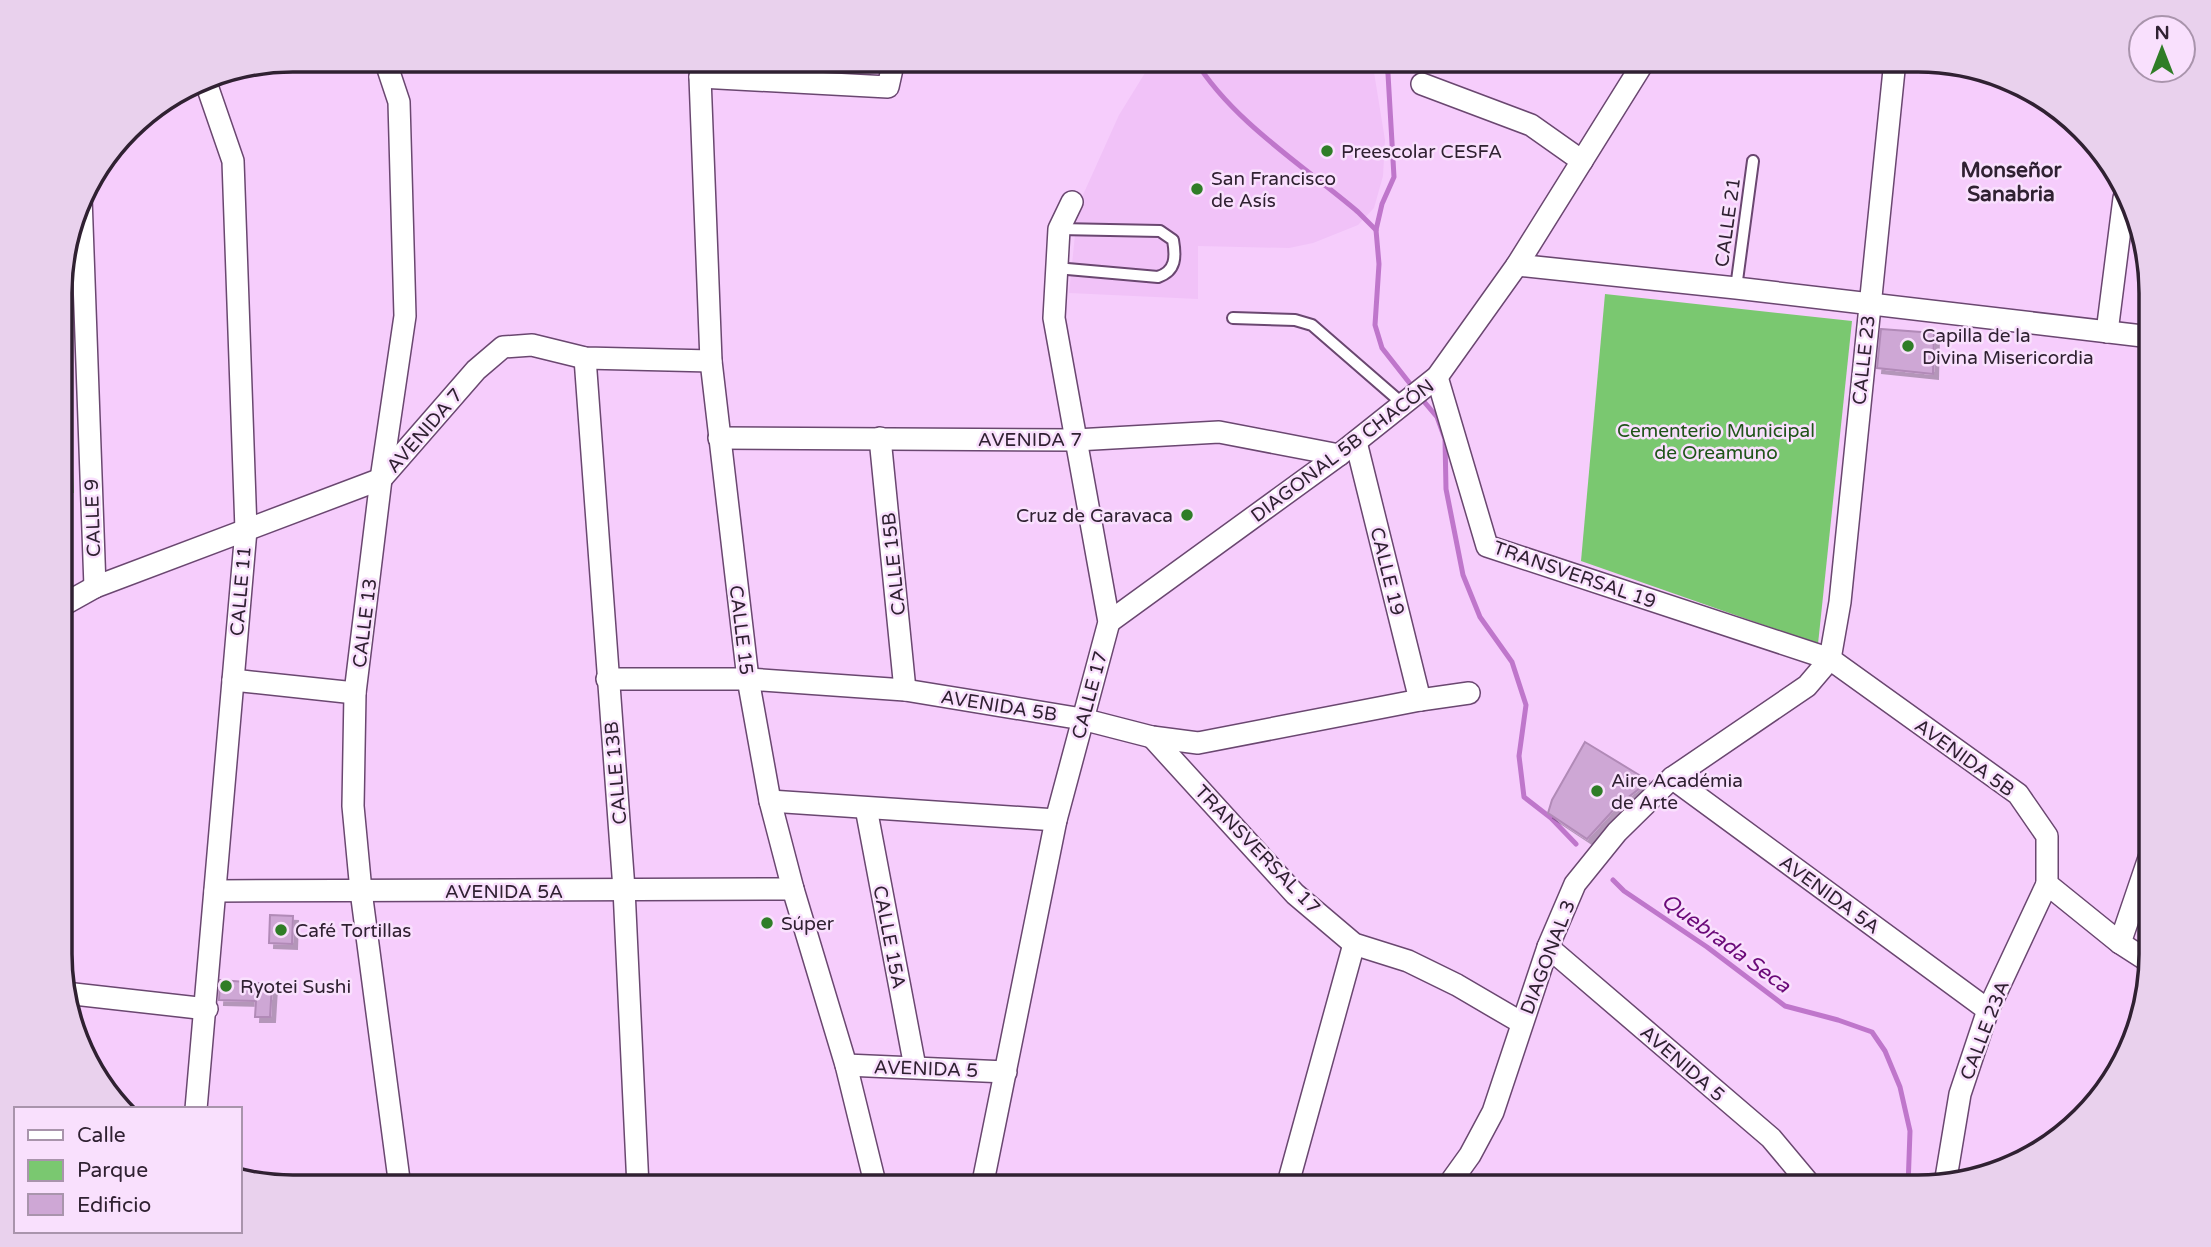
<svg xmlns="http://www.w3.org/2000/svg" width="2211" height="1247" viewBox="0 0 2211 1247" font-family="'Varela Round',sans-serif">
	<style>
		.built { fill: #f1c2f8 }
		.green { fill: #7ac870 }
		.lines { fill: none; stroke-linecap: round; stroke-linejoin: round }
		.stream { stroke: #bf76cb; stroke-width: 5 }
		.building { fill: #cea7d5; stroke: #b18ab7; stroke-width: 2; filter: url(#shadow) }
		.service-casing { stroke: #6a4770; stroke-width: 14 }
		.minor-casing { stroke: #6a4770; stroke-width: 24 }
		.service { stroke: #fff; stroke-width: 10 }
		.minor { stroke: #fff; stroke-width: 21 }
		.poi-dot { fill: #2f7d27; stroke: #f9e0fd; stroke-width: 2.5 }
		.labels { text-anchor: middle; stroke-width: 5; stroke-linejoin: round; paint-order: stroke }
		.poi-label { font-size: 19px; fill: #302132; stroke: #f9e0fd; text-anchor: start }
		.street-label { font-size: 19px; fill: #302132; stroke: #f9e0fd }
		.park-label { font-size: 19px; fill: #1f5419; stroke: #f9e0fd }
		.neighbourhood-label { font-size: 21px; font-weight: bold; fill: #302132; stroke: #f9e0fd }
		.water-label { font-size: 21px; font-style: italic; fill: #6b0979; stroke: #f9e0fd }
		.rim { fill: none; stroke: #302132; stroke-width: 3.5 }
	</style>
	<defs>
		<filter id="shadow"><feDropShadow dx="5" dy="5" stdDeviation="0" flood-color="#0004"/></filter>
	</defs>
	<rect width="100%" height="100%" fill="#f6cdfc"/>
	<polygon class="built" points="1153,60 1372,60 1385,140 1383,176 1374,208 1358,225 1313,243 1289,248 1198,246 1198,299 1069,293 1078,206 1119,115"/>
	<g class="green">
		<polygon points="1605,294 1852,321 1818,644 1581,561"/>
		<polygon points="61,295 65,295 74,493 61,493"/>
	</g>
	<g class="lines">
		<g class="stream">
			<path d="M1195,60c37,61 109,106 163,152l18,18"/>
			<polyline points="1383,60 1388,74 1394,177 1382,204 1376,230 1379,264 1375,325 1382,348 1415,390"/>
			<polyline points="1421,398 1437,417 1445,439 1446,489 1463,575 1480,617 1512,662 1526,705 1519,756 1524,797 1551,818 1576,844"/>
			<polyline points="1613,880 1624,891 1707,947 1785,1006 1838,1020 1872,1032 1885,1051 1900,1087 1910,1131 1908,1187"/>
		</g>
	</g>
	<g class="building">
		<polygon points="1881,329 1934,333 1933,374 1877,368"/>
		<polygon points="1585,742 1649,781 1617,806 1587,839 1548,813 1552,800"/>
		<polygon points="270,915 293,916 292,944 269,943"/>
		<polygon points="220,980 272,984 270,1017 255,1017 256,1001 219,1000"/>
	</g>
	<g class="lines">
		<g class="service-casing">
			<g id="service">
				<path d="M1056,268l102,9c18,-6 18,-20 15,-37l-13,-9 -101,-2"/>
				<polyline points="1736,288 1753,161"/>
				<polyline points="1233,318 1295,320 1312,325 1403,404"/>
			</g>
		</g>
		<g class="minor-casing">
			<g id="minor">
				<polyline points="385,60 399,102 405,316 381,479 355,693 353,806 361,891 400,1187"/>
				<polyline points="703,60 700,77 711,361 748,679 770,801 793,889 846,1065 876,1187"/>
				<polyline points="700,77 888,87 894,60"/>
				<polyline points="1422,84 1531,125 1582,161"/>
				<polyline points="81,197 95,587"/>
				<polyline points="1517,265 1736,288 2151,337"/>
				<polyline points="2107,332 2124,198"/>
				<polyline points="585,358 624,889 638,1187"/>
				<polyline points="1437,377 1487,546 1830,659 2018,794 2047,836 2047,884 2120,943 2151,963"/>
				<polyline points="719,438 1076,440 1219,432 1339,455"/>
				<polyline points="880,438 905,690"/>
				<polyline points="1356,442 1420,700"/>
				<polyline points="61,606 95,587 381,479 476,370 503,347 532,345 585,358 711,361"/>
				<polyline points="1109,622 1339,455 1437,377 1517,265 1645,60"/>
				<polyline points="1830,659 1840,602 1895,60"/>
				<polyline points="607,679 748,679 905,690 1082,719 1152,737 1198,743 1420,700 1469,693"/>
				<polyline points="233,680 355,693"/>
				<polyline points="1152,737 1295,894 1354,944 1408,961 1457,985 1522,1023"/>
				<polyline points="1672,778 1988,1010"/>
				<polyline points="770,801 1056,820"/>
				<polyline points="866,808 915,1067"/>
				<polyline points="215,891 793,889"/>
				<polyline points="2120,943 2151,852"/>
				<polyline points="1548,947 1771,1138 1812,1187"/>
				<polyline points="65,993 207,1009"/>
				<polyline points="846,1065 1006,1072"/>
				<polyline points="196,1109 246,530 233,161 204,77"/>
				<polyline points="1945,1184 1960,1094 1988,1010 2047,884"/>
				<polyline points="982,1187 1056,820 1109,622 1054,318 1059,229 1072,202"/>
				<polyline points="1287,1187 1354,944"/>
				<polyline points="1447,1187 1470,1155 1493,1112 1548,947 1575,884 1617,832 1672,778 1807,686 1830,659"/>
			</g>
		</g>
		<use href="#service" class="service"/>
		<use href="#minor" class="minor"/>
	</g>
	<g class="poi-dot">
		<circle cx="1327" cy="151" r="7"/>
		<circle cx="1197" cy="189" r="7"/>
		<circle cx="1908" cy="346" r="7"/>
		<circle cx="1187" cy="515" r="7"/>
		<circle cx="1597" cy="791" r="7"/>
		<circle cx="767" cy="923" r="7"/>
		<circle cx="281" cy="930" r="7"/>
		<circle cx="226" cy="986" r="7"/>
	</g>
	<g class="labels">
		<g class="poi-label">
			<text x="1341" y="158">Preescolar CESFA</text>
			<text x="1211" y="185">San Francisco<tspan x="1211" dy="22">de Asís</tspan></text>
			<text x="1922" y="342">Capilla de la<tspan x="1922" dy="22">Divina Misericordia</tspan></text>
			<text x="1173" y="522" text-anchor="end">Cruz de Caravaca</text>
			<text x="1611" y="787">Aire Académia<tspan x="1611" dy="22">de Arte</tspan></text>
			<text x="781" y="930">Súper</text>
			<text x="295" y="937">Café Tortillas</text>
			<text x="240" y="993">Ryotei Sushi</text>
		</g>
		<g class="street-label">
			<text transform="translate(1727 222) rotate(-82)" y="7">CALLE 21</text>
			<text transform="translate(1863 360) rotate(-84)" y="7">CALLE 23</text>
			<text transform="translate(424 430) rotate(-49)" y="7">AVENIDA 7</text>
			<text x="1030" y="446">AVENIDA 7</text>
			<text transform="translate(1342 450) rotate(-37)" y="7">DIAGONAL 5B CHACÓN</text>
			<text transform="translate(92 518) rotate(-92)" y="7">CALLE 9</text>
			<text transform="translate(893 564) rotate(-96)" y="7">CALLE 15B</text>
			<text transform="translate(1388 571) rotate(76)" y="7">CALLE 19</text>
			<text transform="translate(1575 574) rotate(19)" y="7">TRANSVERSAL 19</text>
			<text transform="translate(240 591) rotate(-85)" y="7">CALLE 11</text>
			<text transform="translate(364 623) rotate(-83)" y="7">CALLE 13</text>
			<text transform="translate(742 630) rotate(83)" y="7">CALLE 15</text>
			<text transform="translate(1089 695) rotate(-75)" y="7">CALLE 17</text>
			<text transform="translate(999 705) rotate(9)" y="7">AVENIDA 5B</text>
			<text transform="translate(1965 757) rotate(36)" y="7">AVENIDA 5B</text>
			<text transform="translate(615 773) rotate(-95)" y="7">CALLE 13B</text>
			<text transform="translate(1258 849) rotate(46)" y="7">TRANSVERSAL 17</text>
			<text x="504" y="898">AVENIDA 5A</text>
			<text transform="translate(1830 894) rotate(36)" y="7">AVENIDA 5A</text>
			<text transform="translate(890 937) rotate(79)" y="7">CALLE 15A</text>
			<text transform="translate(1547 957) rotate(-69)" y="7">DIAGONAL 3</text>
			<text transform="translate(1984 1030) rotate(-69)" y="7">CALLE 23A</text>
			<text transform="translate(1683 1063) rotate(41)" y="7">AVENIDA 5</text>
			<text transform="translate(926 1068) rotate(2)" y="7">AVENIDA 5</text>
		</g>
		<g class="park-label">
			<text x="1716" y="437">Cementerio Municipal<tspan x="1716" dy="22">de Oreamuno</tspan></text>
		</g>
		<g class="neighbourhood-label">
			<text x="2011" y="177">Monseñor<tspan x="2011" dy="24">Sanabria</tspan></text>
		</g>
		<g class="water-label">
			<text transform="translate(1726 943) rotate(36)" y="7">Quebrada Seca</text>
		</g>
	</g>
	<path d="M0 0H2211V1247H0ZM293 72H1918A221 221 0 0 1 2139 293V954A221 221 0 0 1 1918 1175H293A221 221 0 0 1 72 954V293A221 221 0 0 1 293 72Z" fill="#e9d1ed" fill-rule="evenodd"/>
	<path class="rim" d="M293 72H1918A221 221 0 0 1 2139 293V954A221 221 0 0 1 1918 1175H293A221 221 0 0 1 72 954V293A221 221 0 0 1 293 72Z"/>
	<rect x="14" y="1107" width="228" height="126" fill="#f9e0fd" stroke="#a994ac" stroke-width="2"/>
	<rect x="28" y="1130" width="35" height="10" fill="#ffffff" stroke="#a994ac" stroke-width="2"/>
	<text x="77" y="1142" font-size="21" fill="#302132">Calle</text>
	<rect x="28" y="1160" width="35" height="21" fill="#7ac870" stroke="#a994ac" stroke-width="2"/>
	<text x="77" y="1177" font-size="21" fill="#302132">Parque</text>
	<rect x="28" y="1194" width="35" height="21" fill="#cea7d5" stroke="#a994ac" stroke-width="2"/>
	<text x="77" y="1212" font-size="21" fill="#302132">Edificio</text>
	<g transform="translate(2162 49)"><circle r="33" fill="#f9e0fd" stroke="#a994ac" stroke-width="2"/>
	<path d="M0-5L12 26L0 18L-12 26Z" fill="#2f7d27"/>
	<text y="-10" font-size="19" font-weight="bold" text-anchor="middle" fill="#302132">N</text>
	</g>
</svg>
